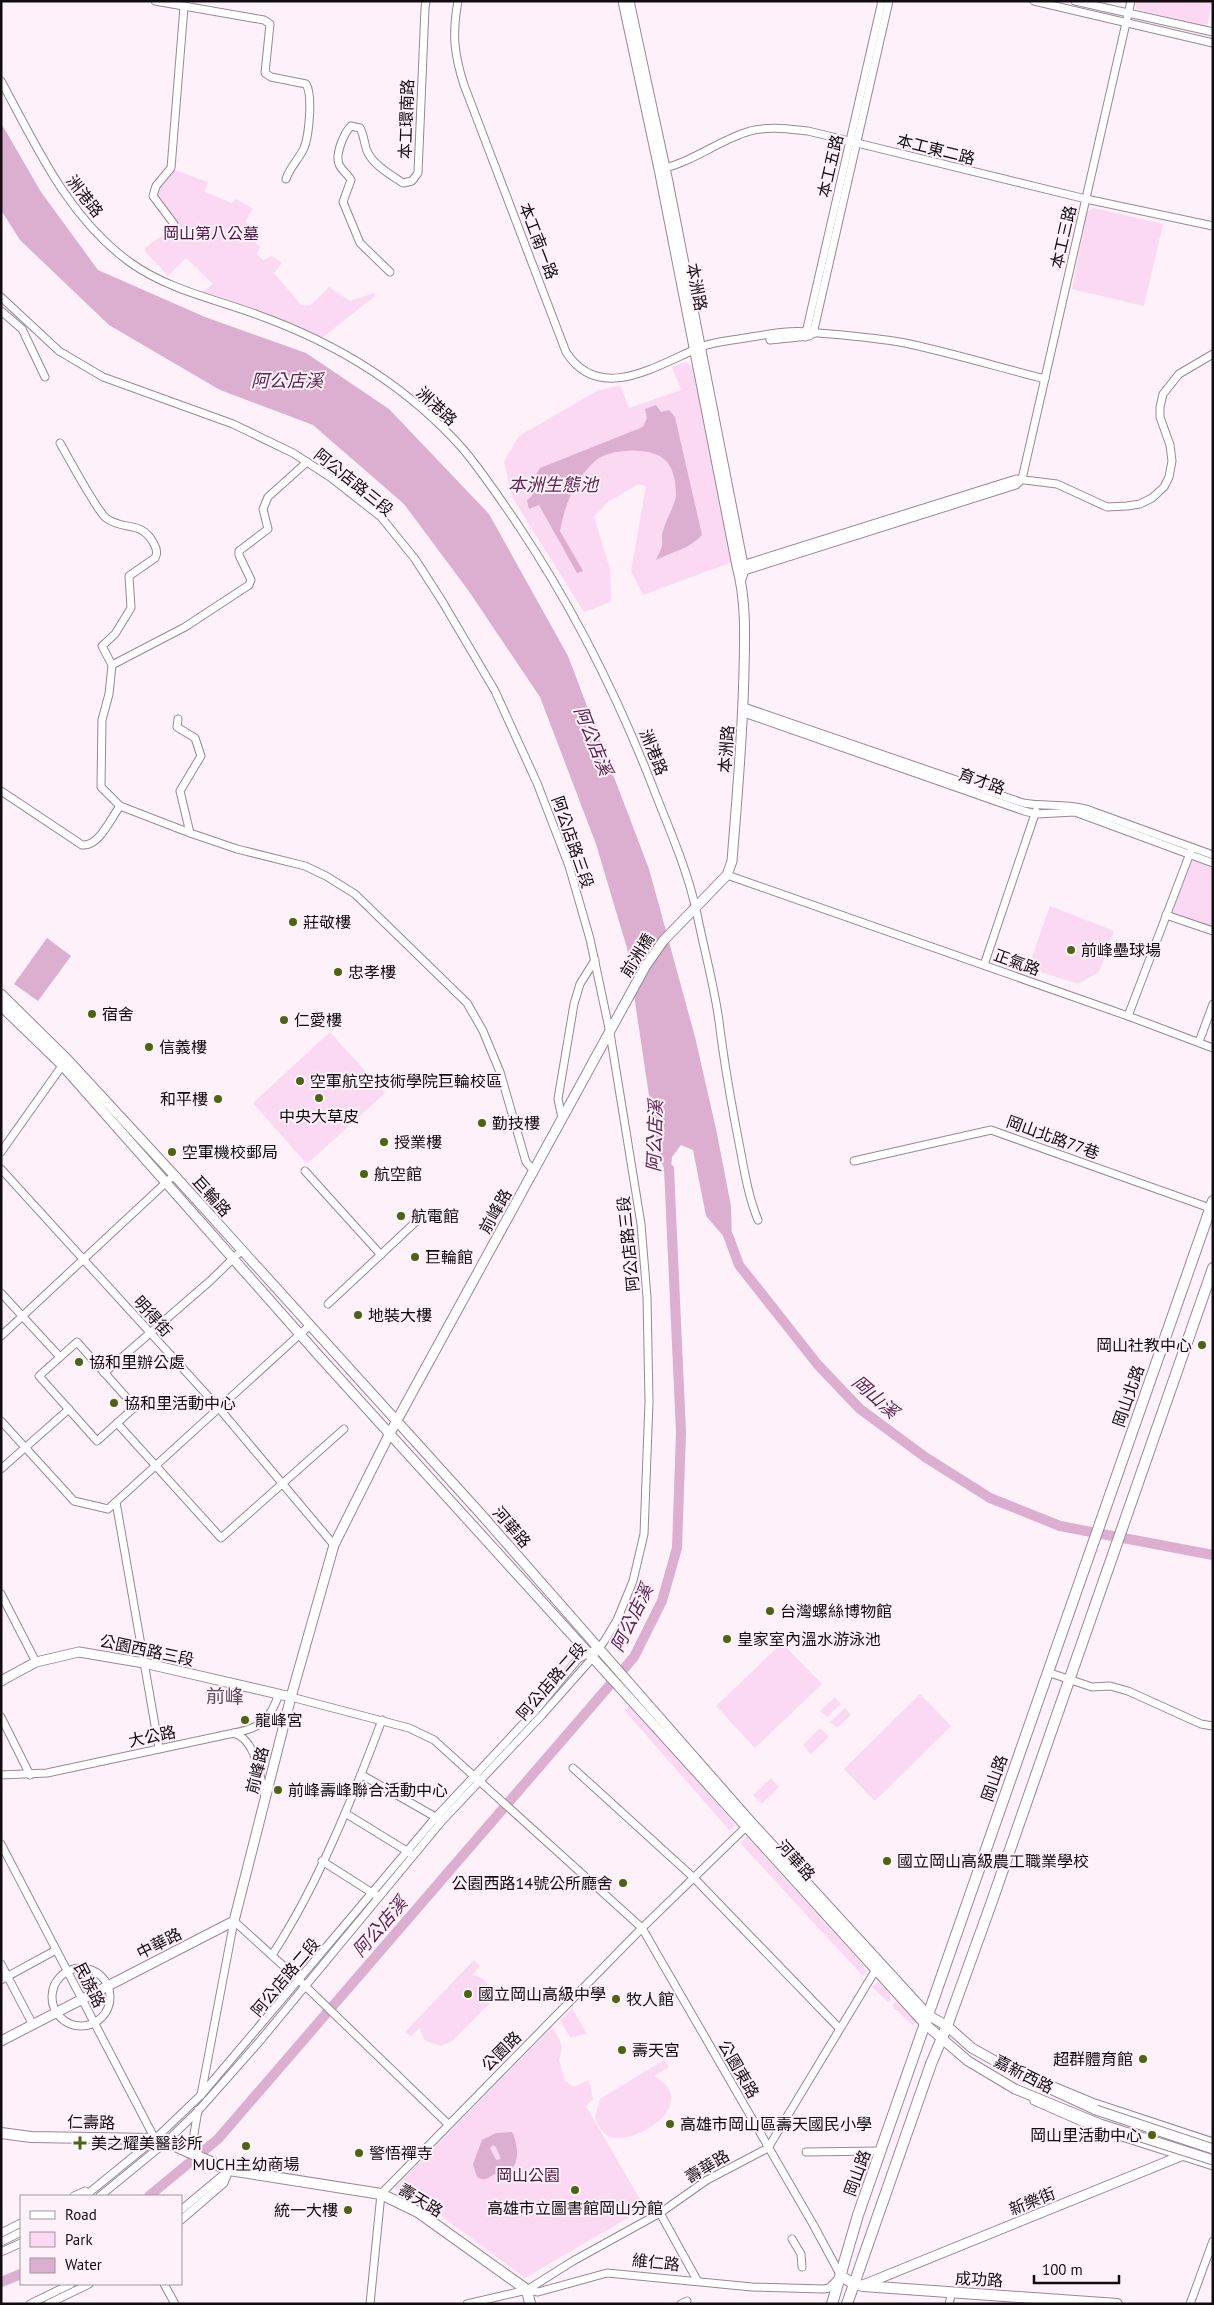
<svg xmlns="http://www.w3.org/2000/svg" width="1214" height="2305" viewBox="0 0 1214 2305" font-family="'PT Sans','Noto Sans TC',sans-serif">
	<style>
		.green { fill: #fbd9f2 }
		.water { fill: #dcaed0; fill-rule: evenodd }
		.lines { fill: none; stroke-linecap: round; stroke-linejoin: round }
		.river { stroke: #dcaed0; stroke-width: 10 }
		.street-casing { stroke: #9a8795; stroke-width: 9 }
		.secondary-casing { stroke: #9a8795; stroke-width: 11 }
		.primary-casing { stroke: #9a8795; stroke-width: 12 }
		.street { stroke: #fff; stroke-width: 7 }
		.secondary { stroke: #fff; stroke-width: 9 }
		.primary { stroke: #fff; stroke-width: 10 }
		.secondary-bridge-casing { stroke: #9a8795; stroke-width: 11; stroke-linecap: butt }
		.secondary-bridge { stroke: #fff; stroke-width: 9 }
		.poi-dot { fill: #4b6413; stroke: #fef1fa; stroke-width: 2 }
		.labels { text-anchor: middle; stroke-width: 4; stroke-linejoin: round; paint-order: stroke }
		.street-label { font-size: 16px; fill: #120c11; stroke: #fef1fa }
		.park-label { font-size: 16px; fill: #4a1440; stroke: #fef1fa }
		.poi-label { font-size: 16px; fill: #120c11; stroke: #fef1fa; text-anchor: start }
		.water-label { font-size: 18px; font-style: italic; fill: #5b2450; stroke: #fef1fa }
		.quarter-label { font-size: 19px; fill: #604f5b; stroke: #fef1fa }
	</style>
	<rect width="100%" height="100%" fill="#fef1fa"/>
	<g class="green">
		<polygon points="1135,1 1212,1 1207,27 1140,10 1136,8"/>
		<polygon points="175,170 208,182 205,192 232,203 236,199 253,209 245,222 254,226 256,232 250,237 260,247 257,254 263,260 272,256 282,263 274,273 301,305 310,306 329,287 350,301 374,293 375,296 322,338 273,317 199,294 213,284 186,258 168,276 144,250 150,244 177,225 157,200 157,190"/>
		<polygon points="1094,208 1163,224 1144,306 1072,289 1087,211"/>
		<polygon points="686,362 693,367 732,562 643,595 631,571 646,486 638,484 608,502 594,517 610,569 611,602 584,612 512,497 504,461 519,436 597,391 620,385 629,408 681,390 672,367"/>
		<polygon points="1192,860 1213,868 1213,928 1172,914 1171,910 1189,862"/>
		<polygon points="1050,906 1114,931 1099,972 1078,984 1028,968"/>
		<polygon points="330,1032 385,1093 307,1164 253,1103"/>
		<polygon points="782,1643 822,1684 755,1748 716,1706"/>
		<polygon points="920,1694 951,1726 875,1801 844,1769"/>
		<polygon points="835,1697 841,1704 827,1717 820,1711"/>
		<polygon points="630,1704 734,1823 735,1826 730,1831 625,1711"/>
		<polygon points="845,1708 851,1715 837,1728 830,1722"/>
		<polygon points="820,1728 829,1737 811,1754 803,1745"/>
		<polygon points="771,1778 779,1787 762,1804 753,1795"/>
		<polygon points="747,1837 863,1965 866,1972 863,1976 740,1843"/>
		<path d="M474,1960l6,6 -8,9c15,2 20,13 18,28l-39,39 -11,4 -16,-6 -4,-12 -9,8 -6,-4z"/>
		<polygon points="878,1982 891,1996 889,2003 872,1987"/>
		<polygon points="894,2002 897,2002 914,2019 915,2022 913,2026 892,2006"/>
		<polygon points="572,2008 587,2034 570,2037 560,2021"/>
		<path d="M552,2027c8,12 13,19 7,32l6,22 9,6 15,-7 4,19 -7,7 59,102 -120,70 -104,-77 -27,-12z"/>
		<path d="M664,2060l5,7 -15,9c52,29 -28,76 -49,58 -5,-4 -8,-11 -10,-17l5,-18z"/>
	</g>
	<g class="water">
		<polygon points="1,123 41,192 98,270 205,317 306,353 389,409 489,514 568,656 649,869 695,1037 716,1129 731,1206 732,1246 706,1216 693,1150 681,1145 672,1157 670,1180 658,1156 627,948 596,844 540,697 468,590 404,504 313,425 220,390 109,325 20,240 1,210"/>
		<path d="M656,405l5,7 8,-2 6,7 27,118c-13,14 -28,16 -46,25 2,-5 5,-10 6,-14 1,-5 -1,-11 1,-15 3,-12 12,-25 13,-36 0,-11 -2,-25 -9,-33 -13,-16 -57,-14 -72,-1 -20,18 -30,43 -35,70l23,40 -6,2 -38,-68 -10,4 -2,-9 5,-4 -1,-14 9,-14 103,-41 4,-9 -2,-9z"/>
		<polygon points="47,938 71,956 38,1001 14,984"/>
		<path d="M512,2132c6,11 9,34 -5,40 -4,2 -9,1 -12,2 -9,4 -8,8 -18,3l-4,-13 9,-24 14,-7zM493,2145l3,2 5,12 -5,1 -6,-12z"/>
	</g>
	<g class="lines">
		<g class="river">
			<polyline points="728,1235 739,1265 818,1365 860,1409 925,1457 990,1498 1060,1526 1213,1555"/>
			<polyline points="149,2196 218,2139 634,1657 662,1601 677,1548 681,1432 669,1169"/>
			<polyline points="1,2282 21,2274"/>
		</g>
		<g class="street-casing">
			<g id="street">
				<path d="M155,1l109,19 6,4 -5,49 6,4 35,7c7,11 3,52 -2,64 -5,11 -14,19 -18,31"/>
				<path d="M458,1c-6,33 -4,53 6,84l102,267c34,53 92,12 135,-5 12,-5 26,-6 38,-8 21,-3 46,-9 68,-7 32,3 65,5 98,11 47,10 93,24 140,36"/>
				<polyline points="1034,1 1213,43"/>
				<polyline points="1075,1 1213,32"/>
				<path d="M1,81c36,66 67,137 130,182 38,27 84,36 127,52 78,28 150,72 205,134 20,24 38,51 55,76 56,84 100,172 136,265 16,41 34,81 43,124 7,35 17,71 22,107 5,41 12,81 20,122 5,26 9,53 19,77"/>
				<path d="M661,169c32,-7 58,-29 89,-38 19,-5 38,-2 58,0l278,68 127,27"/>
				<polyline points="174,224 153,196 156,186 171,168 184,7"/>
				<path d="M390,272l-30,-29 -17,-41 8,-22c-3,-6 -10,-10 -12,-16 -4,-10 5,-31 12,-38l9,2c4,7 4,15 7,23 6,14 24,24 36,32l9,-2 6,-8 7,-165 1,-7"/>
				<polyline points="1,297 59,351 103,377 233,424 293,453 330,477 381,517 415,559 442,601 495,691 537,783 569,866 590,939 610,1033 641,1224 647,1297 649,1402 644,1534 633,1581 617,1620 605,1640 588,1663 542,1715 442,1821 259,2042 198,2111 166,2142 100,2196"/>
				<polyline points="1,311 22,329 45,377"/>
				<polyline points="813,334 889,1"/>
				<polyline points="805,337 882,1"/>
				<polyline points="770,340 809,336"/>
				<path d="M60,443c8,14 37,68 46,75 19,14 35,1 48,26 3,5 4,9 1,14l-26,18 2,32 -16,26 -13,12 10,19 -3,29 -7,26 -1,67 19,19 70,27 47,16 68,17 21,10 29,18 112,109 16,28 17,41 26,90 8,9"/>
				<polyline points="739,566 1016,479 1057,484 1107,507 1127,506 1140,504 1152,498 1164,487 1169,477 1172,461 1170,445 1160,417 1160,407 1163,394 1179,374 1213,354"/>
				<polyline points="741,572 1016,485 1022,479 1131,1"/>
				<polyline points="112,665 185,627 249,585 251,580 239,555 239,551 268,529 263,509 268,497 307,462"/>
				<path d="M744,707l279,96c21,4 43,0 63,6l127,46"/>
				<polyline points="744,713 1024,811 1036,814 1075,812 1213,863"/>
				<polyline points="178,719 177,727 195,738 201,756 180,791 190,833"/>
				<path d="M1,791l81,54c17,2 29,-27 38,-39"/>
				<polyline points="727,875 1128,1016 1192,848"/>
				<polyline points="1166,915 1213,931"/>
				<polyline points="984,965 1036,811"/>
				<polyline points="1128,1016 1213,1048"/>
				<polyline points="1199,1042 1213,1004"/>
				<polyline points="562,1118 558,1099 574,1004 580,984 595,960"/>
				<polyline points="1,1152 64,1063"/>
				<polyline points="854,1161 991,1130 1210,1208"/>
				<polyline points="1,1169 218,1407 334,1545"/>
				<polyline points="305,1171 381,1255"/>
				<polyline points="1,1293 60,1357"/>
				<polyline points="328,1304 422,1216"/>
				<polyline points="1,1336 174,1175"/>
				<polygon points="77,1342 135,1407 97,1441 39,1376"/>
				<polyline points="104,1373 210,1281 241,1251"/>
				<polyline points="1,1421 74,1501 108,1509 309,1326"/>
				<polyline points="117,1423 221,1538 344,1429"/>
				<polyline points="1,1469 69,1409"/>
				<polyline points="116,1502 159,1748"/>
				<polyline points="1,1594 36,1662"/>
				<polyline points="1047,1672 1092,1687 1110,1686 1128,1691 1201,1724 1213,1726"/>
				<polyline points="291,1697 409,1728 434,1740 642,1928 814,2226 841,2276 829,2288 824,2289 752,2287 607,2273 538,2292 527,2290 467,2304"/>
				<polyline points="1,1717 30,1775"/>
				<path d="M234,1733c27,-5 36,-13 45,-39"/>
				<polyline points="573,1768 694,1878 839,2028"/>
				<path d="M1,1775l46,-2 187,-40c23,8 25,42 31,64"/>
				<polyline points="362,1775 439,1819"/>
				<polyline points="345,1813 410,1853"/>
				<polyline points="1,1844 155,2139"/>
				<polyline points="322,1861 377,1896"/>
				<polyline points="234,1921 299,1980 448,2124"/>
				<path d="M272,1955c45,-68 81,-158 110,-235"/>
				<polyline points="1,1964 33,2025"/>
				<circle cx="81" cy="1997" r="29"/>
				<polyline points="1,1980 56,1950"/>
				<polyline points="1051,2085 1092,2102 1213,2142"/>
				<polyline points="201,2095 234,1921"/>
				<polyline points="1034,2101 1100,2130 1213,2166"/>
				<polyline points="806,2152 881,2151"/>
				<polyline points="196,2156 193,2140 198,2110"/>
				<polyline points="74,2196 85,2191"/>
				<polyline points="85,2196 155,2139 201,2095 436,1817 536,1710 578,1659 592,1651"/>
				<polyline points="181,2210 229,2170"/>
				<polyline points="660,2213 697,2280"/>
				<polyline points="181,2220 224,2183 229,2170"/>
				<polyline points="1,2233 21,2223"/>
				<polyline points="792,2239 801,2254 802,2267"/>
				<polyline points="1,2242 21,2232"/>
				<polyline points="1,2252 21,2243"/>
				<polyline points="164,2284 175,2304"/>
				<polyline points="527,2290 573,2261 660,2213 707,2180 768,2148 878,1966"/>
				<polyline points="30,2304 71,2284"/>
				<polyline points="48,2304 89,2284"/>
				<polyline points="370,2304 381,2194 642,1928 749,1824"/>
				<polyline points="681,2304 687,2301"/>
				<polyline points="949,2304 952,2292"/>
				<polyline points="1190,2304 1213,2241"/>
			</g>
		</g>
		<g class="secondary-casing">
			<g id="secondary">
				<polyline points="629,1 668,182 743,565 744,570 741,579"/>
				<polyline points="1,994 67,1059 174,1175 480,1513 751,1822 928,2015 947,2026 972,2048 1020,2075 1096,2110"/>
				<polyline points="1,1006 62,1065 320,1357 925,2024 968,2061 1015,2089 1100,2124"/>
				<polyline points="1,1681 36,1662 79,1652 144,1663 291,1697"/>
				<path d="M1,2041l233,-120 57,-224 43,-152 56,-112 255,-466 18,-26 64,-66 5,-14c5,-64 11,-128 12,-192 1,-35 2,-70 -7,-103l-78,-397 -36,-168"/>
				<polyline points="863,2285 1213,2143"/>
			</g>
		</g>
		<g class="primary-casing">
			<g id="primary">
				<polyline points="1,2133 31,2137 155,2139 166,2142 229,2170 381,2194 418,2212 527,2290 530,2304"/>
				<polyline points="841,2276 854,2284 863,2286 1117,2304"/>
				<polyline points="832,2304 858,2215 1213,1201"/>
				<polyline points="847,2304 931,2064 947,2026 991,1904 1213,1268"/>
			</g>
		</g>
		<use href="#street" class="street"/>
		<use href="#secondary" class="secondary"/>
		<use href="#primary" class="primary"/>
		<g class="secondary-bridge-casing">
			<g id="secondary-bridge">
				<polyline points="1096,2110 1213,2149"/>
				<polyline points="1100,2124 1213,2160"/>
			</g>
		</g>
		<use href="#secondary-bridge" class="secondary-bridge"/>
	</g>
	<g class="poi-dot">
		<circle cx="293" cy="922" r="5"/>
		<circle cx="1071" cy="950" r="5"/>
		<circle cx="338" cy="972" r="5"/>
		<circle cx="92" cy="1014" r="5"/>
		<circle cx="284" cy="1020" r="5"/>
		<circle cx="149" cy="1047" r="5"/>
		<circle cx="300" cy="1081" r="5"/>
		<circle cx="319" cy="1098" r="5"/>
		<circle cx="218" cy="1099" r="5"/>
		<circle cx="482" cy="1123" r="5"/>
		<circle cx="384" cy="1142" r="5"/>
		<circle cx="172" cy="1152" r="5"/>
		<circle cx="364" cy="1174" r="5"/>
		<circle cx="401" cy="1216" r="5"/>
		<circle cx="415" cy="1257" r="5"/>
		<circle cx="358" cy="1315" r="5"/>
		<circle cx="1202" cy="1345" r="5"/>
		<circle cx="79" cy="1362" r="5"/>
		<circle cx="114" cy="1403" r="5"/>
		<circle cx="770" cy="1611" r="5"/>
		<circle cx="727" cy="1639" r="5"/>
		<circle cx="245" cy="1720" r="5"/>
		<circle cx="278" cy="1790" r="5"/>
		<circle cx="887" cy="1861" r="5"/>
		<circle cx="623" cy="1883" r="5"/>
		<circle cx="468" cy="1994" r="5"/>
		<circle cx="616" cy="1999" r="5"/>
		<circle cx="622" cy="2050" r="5"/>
		<circle cx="1143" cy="2059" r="5"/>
		<circle cx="670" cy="2124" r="5"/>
		<circle cx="1152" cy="2135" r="5"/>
		<path d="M77.5 2135.5h5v5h5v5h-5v5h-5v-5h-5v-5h5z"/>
		<circle cx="246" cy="2146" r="5"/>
		<circle cx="359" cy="2153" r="5"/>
		<circle cx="575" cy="2190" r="5"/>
		<circle cx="348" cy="2210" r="5"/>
	</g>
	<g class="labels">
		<g class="street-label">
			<text transform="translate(406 119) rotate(-88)" y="6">本工環南路</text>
			<text transform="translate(936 149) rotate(14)" y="6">本工東二路</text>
			<text transform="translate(830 166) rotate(-77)" y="6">本工五路</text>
			<text transform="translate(85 196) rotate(52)" y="6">洲港路</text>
			<text transform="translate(1063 237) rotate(-77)" y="6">本工三路</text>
			<text transform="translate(539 241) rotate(69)" y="6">本工南一路</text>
			<text transform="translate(697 287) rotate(79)" y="6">本洲路</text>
			<text transform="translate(437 406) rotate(43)" y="6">洲港路</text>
			<text transform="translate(354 482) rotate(39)" y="6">阿公店路三段</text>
			<text transform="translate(726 749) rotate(-86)" y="6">本洲路</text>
			<text transform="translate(654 752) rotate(68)" y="6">洲港路</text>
			<text transform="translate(982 781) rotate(19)" y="6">育才路</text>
			<text transform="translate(573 842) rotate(71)" y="6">阿公店路三段</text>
			<text transform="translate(637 955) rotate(-58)" y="6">前洲橋</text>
			<text transform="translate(1017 962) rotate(20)" y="6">正氣路</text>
			<text transform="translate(1053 1137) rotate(20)" y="6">岡山北路77巷</text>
			<text transform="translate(212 1196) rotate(48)" y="6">巨輪路</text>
			<text transform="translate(495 1211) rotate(-61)" y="6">前峰路</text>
			<text transform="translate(628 1244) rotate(-96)" y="6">阿公店路三段</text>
			<text transform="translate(153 1316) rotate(48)" y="6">明得街</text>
			<text transform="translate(1128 1396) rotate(-71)" y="6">岡山北路</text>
			<text transform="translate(512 1527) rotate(49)" y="6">河華路</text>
			<text transform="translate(147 1650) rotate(12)" y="6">公園西路三段</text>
			<text transform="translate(551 1681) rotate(-49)" y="6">阿公店路二段</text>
			<text transform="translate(152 1736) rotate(-12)" y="6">大公路</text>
			<text transform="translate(257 1770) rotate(-76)" y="6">前峰路</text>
			<text transform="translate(994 1778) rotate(-71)" y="6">岡山路</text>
			<text transform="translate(796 1860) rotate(48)" y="6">河華路</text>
			<text transform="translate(159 1943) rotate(-27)" y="6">中華路</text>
			<text transform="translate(285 1977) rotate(-50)" y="6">阿公店路二段</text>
			<text transform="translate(90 1985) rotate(63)" y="6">民族路</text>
			<text transform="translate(501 2051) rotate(-45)" y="6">公園路</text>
			<text transform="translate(739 2069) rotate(60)" y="6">公園東路</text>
			<text transform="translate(1024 2074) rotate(27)" y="6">嘉新西路</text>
			<text transform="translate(91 2122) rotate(1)" y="6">仁壽路</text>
			<text transform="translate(707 2166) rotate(-31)" y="6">壽華路</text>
			<text transform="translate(857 2173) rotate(-70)" y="6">岡山路</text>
			<text transform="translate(421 2200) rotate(31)" y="6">壽天路</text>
			<text transform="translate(1032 2201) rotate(-22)" y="6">新樂街</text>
			<text transform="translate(656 2262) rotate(6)" y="6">維仁路</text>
			<text transform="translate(979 2279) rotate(3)" y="6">成功路</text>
		</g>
		<g class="park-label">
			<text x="211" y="239">岡山第八公墓</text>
			<text x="528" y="2181">岡山公園</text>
		</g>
		<g class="poi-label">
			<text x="303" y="928">莊敬樓</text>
			<text x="1081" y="956">前峰壘球場</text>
			<text x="348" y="978">忠孝樓</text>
			<text x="102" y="1020">宿舍</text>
			<text x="294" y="1026">仁愛樓</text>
			<text x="159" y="1053">信義樓</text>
			<text x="310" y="1087">空軍航空技術學院巨輪校區</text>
			<text x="208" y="1105" text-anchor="end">和平樓</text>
			<text x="319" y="1122" text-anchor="middle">中央大草皮</text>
			<text x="492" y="1129">勤技樓</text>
			<text x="394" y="1148">授業樓</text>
			<text x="182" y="1158">空軍機校郵局</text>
			<text x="374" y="1180">航空館</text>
			<text x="411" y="1222">航電館</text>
			<text x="425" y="1263">巨輪館</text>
			<text x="368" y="1321">地裝大樓</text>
			<text x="1192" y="1351" text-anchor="end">岡山社教中心</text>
			<text x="89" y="1368">協和里辦公處</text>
			<text x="124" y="1409">協和里活動中心</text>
			<text x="780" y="1617">台灣螺絲博物館</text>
			<text x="737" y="1645">皇家室內溫水游泳池</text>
			<text x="255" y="1726">龍峰宮</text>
			<text x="288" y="1796">前峰壽峰聯合活動中心</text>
			<text x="897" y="1867">國立岡山高級農工職業學校</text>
			<text x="613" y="1889" text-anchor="end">公園西路14號公所廳舍</text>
			<text x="478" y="2000">國立岡山高級中學</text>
			<text x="626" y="2005">牧人館</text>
			<text x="632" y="2056">壽天宮</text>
			<text x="1133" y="2065" text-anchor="end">超群體育館</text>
			<text x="680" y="2130">高雄市岡山區壽天國民小學</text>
			<text x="1142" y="2141" text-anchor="end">岡山里活動中心</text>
			<text x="91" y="2149">美之耀美醫診所</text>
			<text x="369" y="2159">警悟禪寺</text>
			<text x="246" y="2170" text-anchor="middle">MUCH主幼商場</text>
			<text x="575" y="2214" text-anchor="middle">高雄市立圖書館岡山分館</text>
			<text x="338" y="2216" text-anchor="end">統一大樓</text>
		</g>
		<g class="water-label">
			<text x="287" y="387">阿公店溪</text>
			<text x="553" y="491">本洲生態池</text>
			<text transform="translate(593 741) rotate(68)" y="6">阿公店溪</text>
			<text transform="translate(655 1136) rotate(-88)" y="6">阿公店溪</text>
			<text transform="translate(875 1397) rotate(41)" y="6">岡山溪</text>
			<text transform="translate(632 1618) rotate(-64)" y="6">阿公店溪</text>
			<text transform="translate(380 1927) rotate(-49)" y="6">阿公店溪</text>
		</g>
		<g class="quarter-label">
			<text x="225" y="1703">前峰</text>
		</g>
	</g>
	<rect width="1214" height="2305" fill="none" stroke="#120c11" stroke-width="5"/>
	<rect x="20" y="2195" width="162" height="90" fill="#fef1fa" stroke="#a0959d"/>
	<rect x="30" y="2211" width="25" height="8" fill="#ffffff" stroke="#a0959d"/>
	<text x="65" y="2220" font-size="15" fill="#120c11">Road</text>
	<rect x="30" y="2232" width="25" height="15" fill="#fbd9f2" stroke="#a0959d"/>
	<text x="65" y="2245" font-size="15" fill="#120c11">Park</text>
	<rect x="30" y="2258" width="25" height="15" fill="#dcaed0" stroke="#a0959d"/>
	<text x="65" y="2270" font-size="15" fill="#120c11">Water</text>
	<path d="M1034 2275v8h85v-8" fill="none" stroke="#120c11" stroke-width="2.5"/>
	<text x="1042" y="2275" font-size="15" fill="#120c11" stroke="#fef1fa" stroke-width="4" paint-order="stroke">100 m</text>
</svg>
